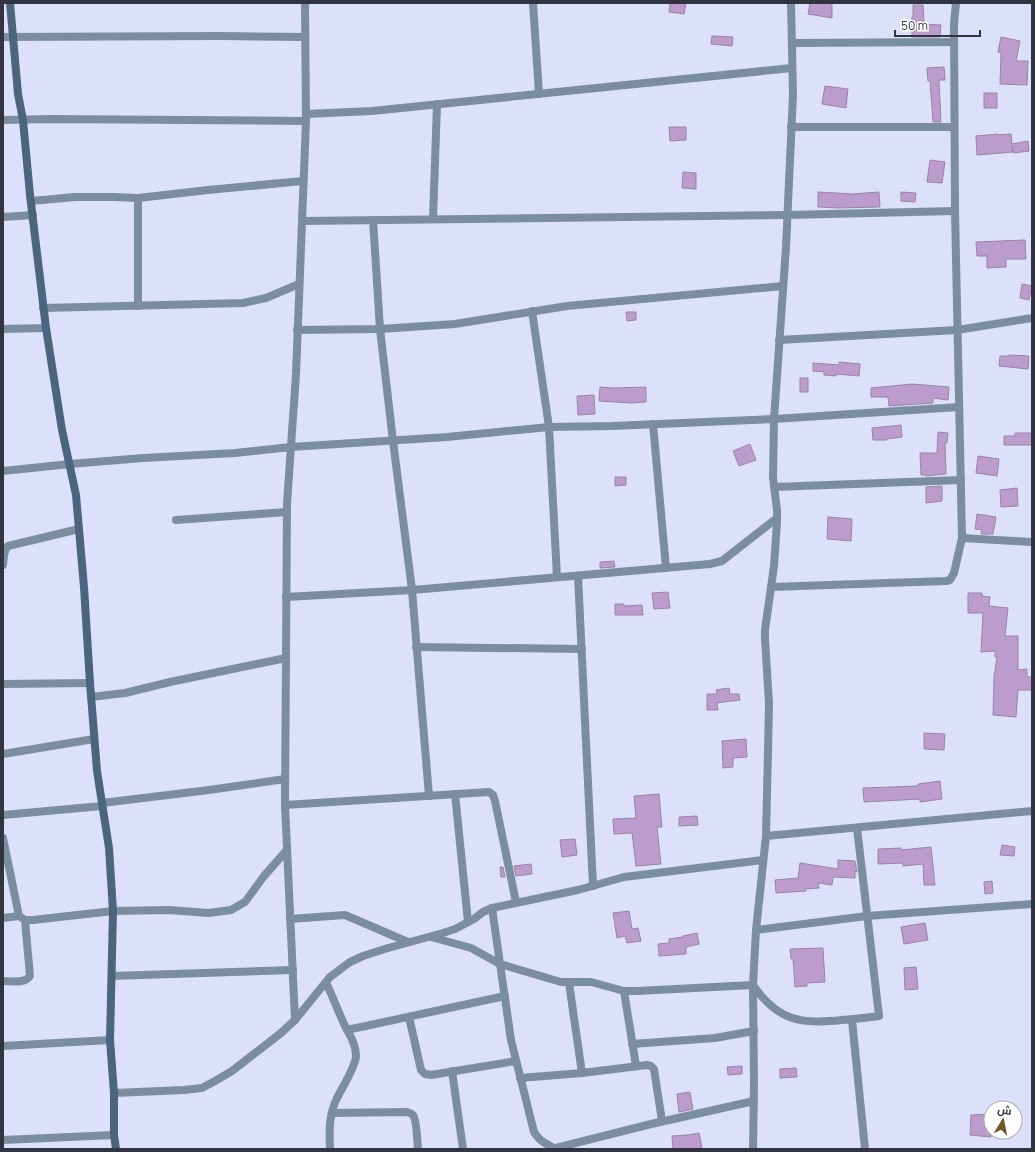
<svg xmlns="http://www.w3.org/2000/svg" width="1035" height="1152" viewBox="0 0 1035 1152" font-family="Manrope,Cairo,sans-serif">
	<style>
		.building { fill: #bc9ccc; stroke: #9885a1 }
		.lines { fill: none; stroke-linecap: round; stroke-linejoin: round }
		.street { stroke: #7b8e9f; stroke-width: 8 }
		.secondary { stroke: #4b657e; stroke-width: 8 }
	</style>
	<rect width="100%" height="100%" fill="#dde0fb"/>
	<g class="building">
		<polygon points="670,3 686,3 684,14 669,12"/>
		<polygon points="810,3 832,3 832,18 808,14"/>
		<polygon points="913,5 923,5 924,24 941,25 940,37 912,37 912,17 913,17"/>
		<polygon points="712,36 733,37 732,46 711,44"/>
		<polygon points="1001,37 1020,41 1016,61 1028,61 1027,85 1000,84 1001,53 998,52"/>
		<polygon points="944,67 945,80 939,80 941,122 933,122 930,81 928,81 927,68"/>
		<polygon points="825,86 848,89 846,108 822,104"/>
		<rect x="984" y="93" width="13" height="15"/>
		<polygon points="669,127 686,127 686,140 670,141"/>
		<polygon points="998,134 998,135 1011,134 1012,144 1028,141 1029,151 1014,153 1012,146 1013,152 977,155 976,136"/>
		<polygon points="930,160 945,162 942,183 927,182"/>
		<polygon points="683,172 696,173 696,189 682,188"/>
		<polygon points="818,192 852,194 879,192 880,207 839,208 818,207"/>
		<polygon points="901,192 916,193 915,202 901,201"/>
		<polygon points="1025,240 1026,259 1006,259 1006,267 987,268 987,256 977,256 976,242"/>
		<polygon points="1022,284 1032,286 1029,300 1020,298"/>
		<polygon points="626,312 636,312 636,320 627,321"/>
		<polygon points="1009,355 1029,356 1028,369 999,366 1000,356 1009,356"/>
		<polygon points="839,362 860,364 859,376 836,374 836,376 824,375 824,372 813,371 813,363 839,365"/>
		<rect x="800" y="378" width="8" height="14"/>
		<polygon points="912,384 949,387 948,400 933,398 933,403 889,406 888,397 871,397 871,388"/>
		<polygon points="600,387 613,388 646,387 646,402 631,403 599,401"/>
		<polygon points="594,395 595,414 578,415 577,396"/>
		<polygon points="901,425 902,437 887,439 887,440 873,440 872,428"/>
		<polygon points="938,432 948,433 947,443 945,443 946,474 926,476 926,475 921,475 920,453 937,453"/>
		<polygon points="1015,433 1032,433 1032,445 1004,445 1004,436 1015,436"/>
		<polygon points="750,444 756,460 739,466 733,451"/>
		<polygon points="978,456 999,459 997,476 976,473"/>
		<polygon points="615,477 626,477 626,485 615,486"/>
		<polygon points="942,486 942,501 926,503 926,487"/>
		<polygon points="1017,488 1018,506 1001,507 1000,490"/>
		<polygon points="977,514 996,517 993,534 981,534 982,530 975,529"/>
		<polygon points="828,517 852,519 851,541 827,539"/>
		<polygon points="614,561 615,567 600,568 600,562"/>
		<polygon points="668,592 670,608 654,609 652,593"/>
		<polygon points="968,593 982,593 982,596 990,597 989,606 1008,608 1005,636 1018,636 1018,670 1027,669 1027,677 1032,677 1032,690 1018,690 1016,717 993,715 994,677 997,657 995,657 995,651 981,652 983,613 968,613"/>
		<polygon points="615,604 624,604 624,606 642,605 643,615 615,615"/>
		<polygon points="729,688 730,694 739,694 740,700 717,703 718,710 707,710 707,694 717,694 716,690"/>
		<polygon points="924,733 945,734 944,750 924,749"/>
		<polygon points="746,739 747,757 733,758 733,767 723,768 722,741"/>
		<polygon points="940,781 942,799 920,802 920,799 864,802 863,788 918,786 918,784"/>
		<polygon points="659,794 662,827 657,827 661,864 636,866 632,833 614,834 613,819 636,818 634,796"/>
		<polygon points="697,816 698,825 679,826 679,817"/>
		<polygon points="575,839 577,855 562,857 560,840"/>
		<polygon points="1002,845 1015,847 1014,856 1000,855"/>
		<polygon points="931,847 935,885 924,885 923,864 903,866 903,863 878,864 878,849 901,848 901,850"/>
		<polygon points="838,860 855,861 857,872 854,871 855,872 855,878 833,877 832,885 818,883 819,888 805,889 806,891 776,893 775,880 798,878 800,863 838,869"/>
		<polygon points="531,864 532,874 516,876 514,866"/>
		<polygon points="500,867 503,867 505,877 501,877"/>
		<polygon points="992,881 993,893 985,894 984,882"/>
		<polygon points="629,911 632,929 638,928 641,941 627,943 625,936 617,938 613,913"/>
		<polygon points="925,923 928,940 904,944 901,927"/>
		<polygon points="697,933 699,944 686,947 686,954 659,956 658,944 669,943 669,939 683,937 683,936"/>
		<polygon points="823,948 825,982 807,983 807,986 795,987 793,959 791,959 790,949"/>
		<polygon points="916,967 918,989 905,990 904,968"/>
		<polygon points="742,1066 742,1074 728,1075 727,1067"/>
		<polygon points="796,1068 797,1077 780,1078 780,1069"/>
		<polygon points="690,1092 693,1109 679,1112 677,1094"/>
		<polygon points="991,1114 991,1137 970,1135 971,1115"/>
		<polygon points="699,1133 702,1147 694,1149 673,1149 672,1136 688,1135"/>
	</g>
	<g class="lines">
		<g class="street">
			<polyline points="533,3 539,94"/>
			<polyline points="3,37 223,36 305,37"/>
			<polyline points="792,43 954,42"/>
			<polyline points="306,114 372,111 792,68"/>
			<polyline points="3,120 51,119 306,121"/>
			<polyline points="791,127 954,127"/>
			<polyline points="138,198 138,306"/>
			<polyline points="31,201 75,197 114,197 138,198 208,190 303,181"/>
			<polyline points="3,217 33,215"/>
			<polyline points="433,219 437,104"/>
			<polyline points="373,220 380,329 393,441 412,590 429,796"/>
			<polyline points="302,221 787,215 955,211"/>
			<polyline points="43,308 243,303 266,298 299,284"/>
			<polyline points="532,311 549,427 557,577"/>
			<polyline points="3,329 46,328"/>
			<polyline points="297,330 380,329 455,324 567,306 783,286"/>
			<polyline points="779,340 957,330 1032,318"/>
			<polyline points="653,424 666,568"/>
			<polyline points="3,471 70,464 143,458 235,453 291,447 447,437 549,427 612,426 774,419 959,407"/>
			<polyline points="774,487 961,480"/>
			<polyline points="176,520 287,512"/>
			<polyline points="962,538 1032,542"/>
			<path d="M3,565c1,-7 0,-14 5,-19l71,-17"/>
			<polyline points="578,576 593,886"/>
			<polyline points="771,587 946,581 950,580 954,573 962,538 955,211 954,24 956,3"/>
			<polyline points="286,597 412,590 710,564 722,561 777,518"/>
			<polyline points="416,647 582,649"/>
			<polyline points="3,684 90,683"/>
			<polyline points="91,697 125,693 170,682 286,658"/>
			<polyline points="3,754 94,739"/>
			<polyline points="455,794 468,922"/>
			<polyline points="102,803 209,790 285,779"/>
			<polyline points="285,805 489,792 493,795 495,801 516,902"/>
			<polyline points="3,815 102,806"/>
			<polyline points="766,836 1032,811"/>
			<polyline points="3,838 19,916"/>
			<path d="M492,908l19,132 23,92c6,10 12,11 21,17"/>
			<polyline points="3,918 19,916 25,920 33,920 113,911 169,910 208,913 231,910 245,902 264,876 287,850"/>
			<polyline points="290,919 345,915 408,942"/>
			<polyline points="756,930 867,916 1032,904"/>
			<path d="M431,937l40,11 29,16 61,18h30l33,9h13l116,-6c4,6 9,12 14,17 22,22 46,21 75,18 13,-1 25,-2 37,-4l-22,-188"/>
			<polyline points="112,976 293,970"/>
			<path d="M3,981c8,0 22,3 27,-5l-5,-56"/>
			<path d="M326,982c6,14 12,28 18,42 5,10 12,20 12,32 0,10 -14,32 -19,42 -8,16 -8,34 -7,51"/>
			<polyline points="569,983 582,1073"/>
			<polyline points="624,991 636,1066"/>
			<polyline points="409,1017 421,1070 425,1074 431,1075 516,1061"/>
			<polyline points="295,1020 285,805 287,504 296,374 306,121 305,3"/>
			<polyline points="852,1020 865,1149"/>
			<polyline points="347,1030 505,996"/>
			<polyline points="632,1044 715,1038 754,1031"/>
			<polyline points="3,1046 110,1040"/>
			<polyline points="452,1071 463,1149"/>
			<polyline points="520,1078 582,1073 647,1065 651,1066 654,1069 662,1121"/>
			<polyline points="114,1093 184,1090 202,1088 215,1081 232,1071 281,1033 295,1020 330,977 350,962 363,956 388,948 443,933 455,929 474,919 483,912 492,908 578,890 624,877 763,860"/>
			<path d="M332,1113l75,-1c2,1 4,1 6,3 4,5 4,27 5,34"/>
			<polyline points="3,1140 114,1135"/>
			<polyline points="552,1149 651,1124 754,1101"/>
			<polyline points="753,1149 754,1085 753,985 756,930 766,836 768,752 769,703 765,639 765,630 774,566 777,523 777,510 773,477 774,419 786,247 793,95 791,3"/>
		</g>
		<polyline class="secondary" points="10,3 18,94 23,120 30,195 46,328 62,430 76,495 84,587 90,683 97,771 109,848 113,911 110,1040 114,1093 114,1135 116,1149"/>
	</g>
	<rect width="1035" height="1152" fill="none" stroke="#323441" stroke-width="8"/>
	<g transform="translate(1003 1120) rotate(10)"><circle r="19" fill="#ffffff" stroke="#adaeb3"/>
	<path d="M0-3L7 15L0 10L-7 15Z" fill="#6e5b2a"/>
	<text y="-6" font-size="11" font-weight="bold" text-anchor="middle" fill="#323441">ش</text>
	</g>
	<path d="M895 30v6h85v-6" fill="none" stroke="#323441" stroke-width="2"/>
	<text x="901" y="30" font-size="12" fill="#323441" stroke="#ffffff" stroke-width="3" paint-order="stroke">50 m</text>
</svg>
